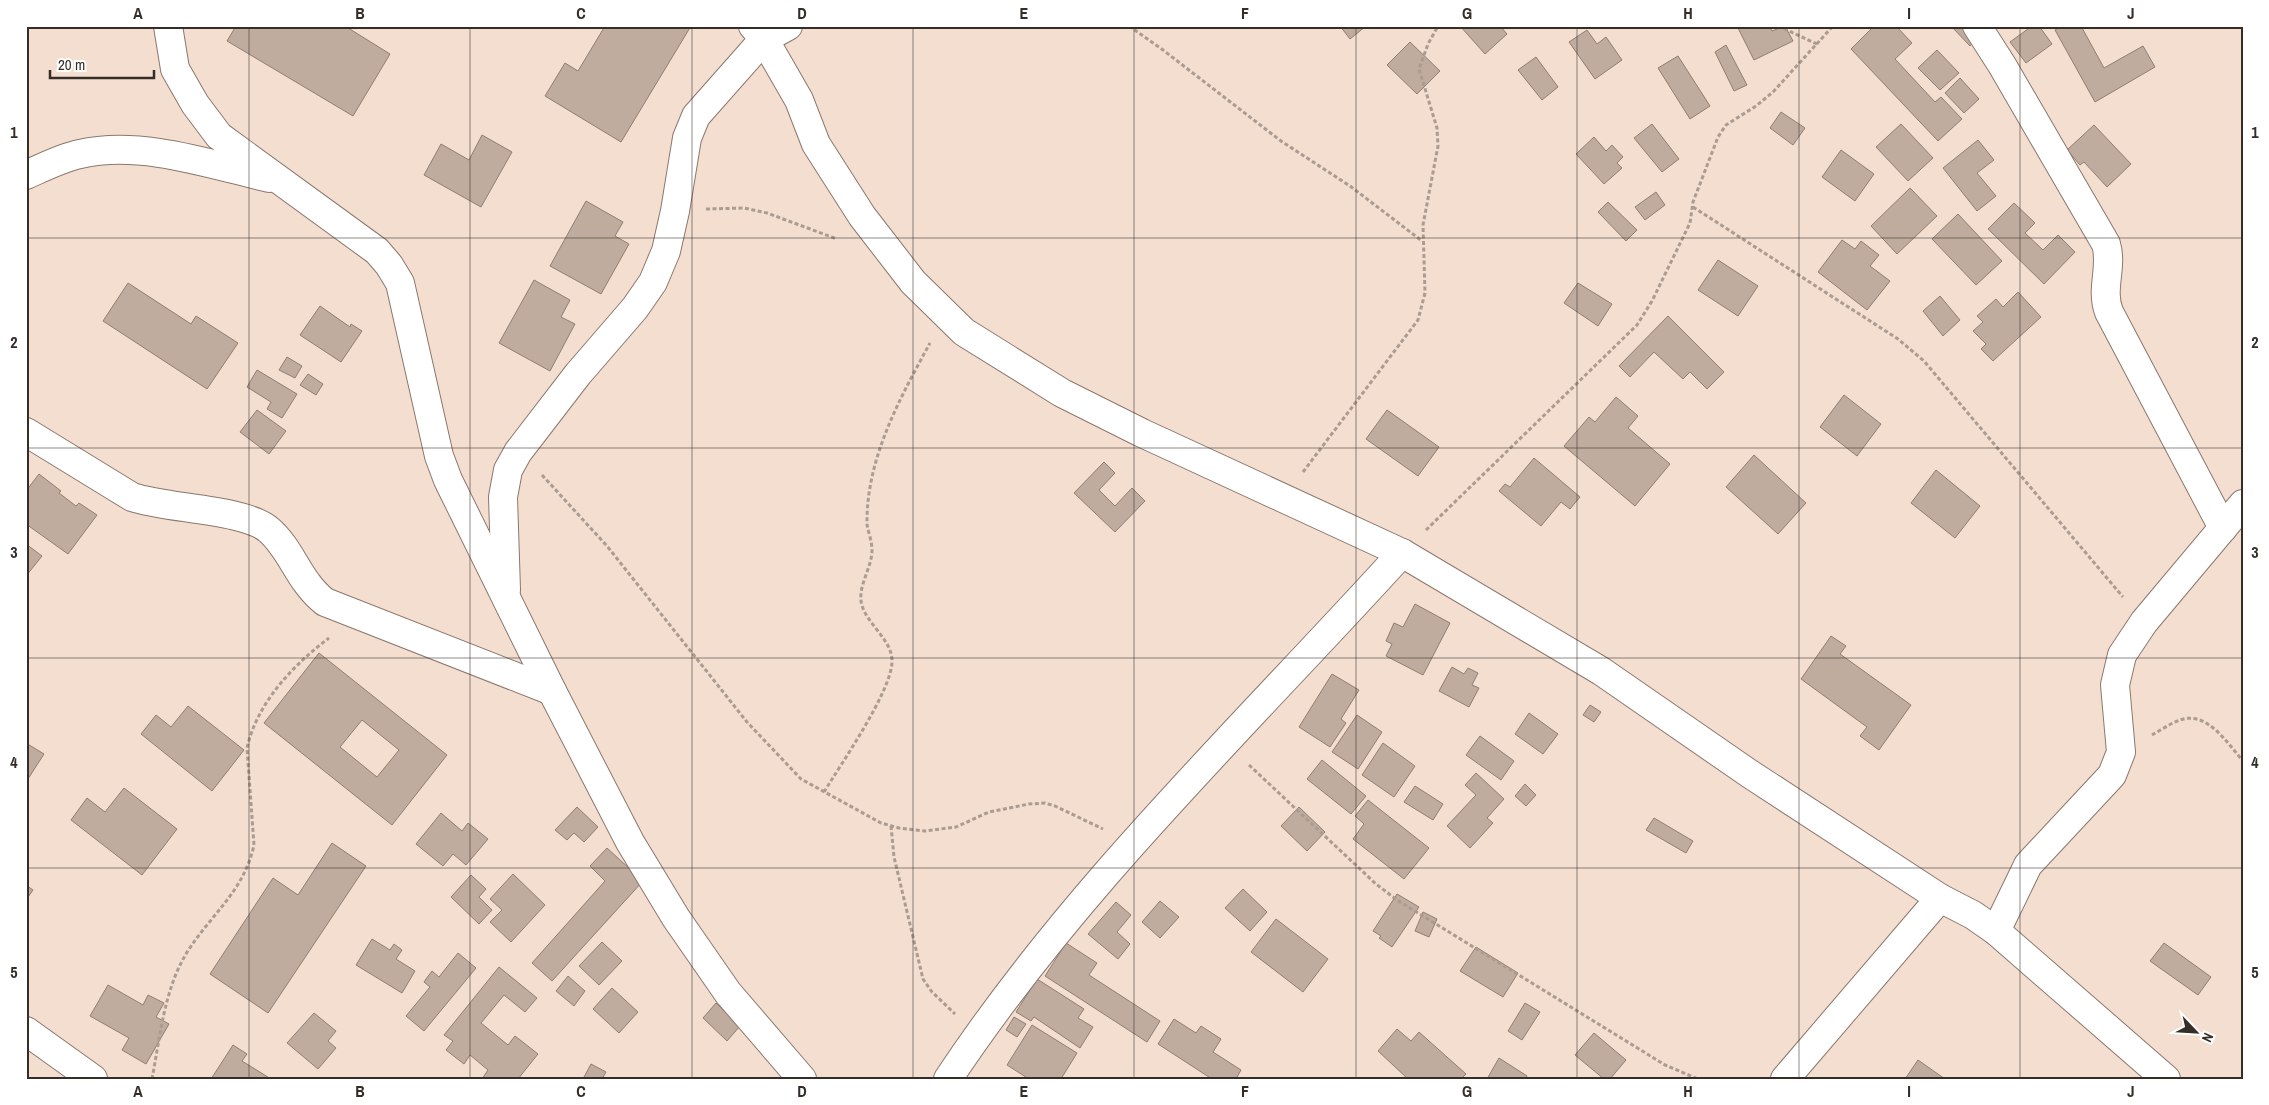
<svg xmlns="http://www.w3.org/2000/svg" width="2269" height="1105" viewBox="0 0 2269 1105" font-family="'Archivo Narrow',sans-serif">
	<style>
		.building { fill: #c0ac9f; stroke: #917e71; fill-rule: evenodd }
		.lines { fill: none; stroke-linecap: round; stroke-linejoin: round }
		.minor-casing { stroke: #8b786c; stroke-width: 30 }
		.path { stroke: #ab9b90; stroke-width: 3; stroke-dasharray: 4 2.5; stroke-linecap: butt }
		.minor { stroke: #fff; stroke-width: 28 }
		.grid { fill: none; stroke: #352d28; stroke-width: 1; stroke-opacity: 0.55 }
		.neatline { fill: none; stroke: #352d28; stroke-width: 2 }
		.grid-label { font-size: 16px; text-anchor: middle; font-weight: bold; fill: #352d28 }
	</style>
	<rect width="100%" height="100%" fill="#f3ded0"/>
	<g class="building">
		<polygon points="236,26 345,26 390,54 353,116 227,41"/>
		<polygon points="605,26 691,26 621,142 545,96 565,63 578,71"/>
		<polygon points="1340,26 1366,26 1350,39"/>
		<polygon points="1460,26 1500,26 1507,34 1485,54"/>
		<polygon points="1737,26 1769,26 1772,31 1785,26 1793,41 1754,60"/>
		<polygon points="1874,26 1896,26 1912,43 1895,59 1935,102 1941,97 1962,119 1938,141 1851,49"/>
		<polygon points="1951,26 1989,26 1970,46"/>
		<polygon points="2032,26 2039,26 2052,44 2026,63 2010,42"/>
		<polygon points="2062,26 2081,26 2104,68 2143,46 2155,67 2095,102 2055,30"/>
		<polygon points="1587,30 1597,44 1606,37 1622,60 1595,79 1569,42"/>
		<polygon points="1410,42 1440,71 1417,94 1387,65"/>
		<polygon points="1726,45 1747,85 1734,91 1715,52"/>
		<polygon points="1937,50 1959,73 1940,90 1918,68"/>
		<polygon points="1678,56 1710,106 1690,119 1658,68"/>
		<polygon points="1536,57 1558,87 1542,100 1518,70"/>
		<polygon points="1960,78 1979,99 1964,113 1945,93"/>
		<polygon points="1781,112 1805,128 1793,145 1770,128"/>
		<polygon points="1652,124 1679,159 1662,172 1634,138"/>
		<polygon points="1901,124 1933,158 1908,181 1876,147"/>
		<polygon points="2094,125 2131,164 2107,187 2084,162 2080,165 2067,150"/>
		<polygon points="482,135 512,152 481,207 424,175 441,144 469,160"/>
		<polygon points="1594,137 1606,151 1612,145 1623,157 1617,163 1622,168 1604,184 1576,154"/>
		<polygon points="1978,140 1994,160 1977,173 1996,196 1977,211 1943,168"/>
		<polygon points="1841,150 1874,174 1855,201 1822,177"/>
		<polygon points="1910,188 1937,216 1897,254 1871,226"/>
		<polygon points="1656,192 1665,205 1645,220 1635,207"/>
		<polygon points="586,201 623,222 615,236 629,244 601,294 550,266"/>
		<polygon points="1608,202 1637,230 1626,241 1598,212"/>
		<polygon points="2014,203 2035,223 2025,233 2043,250 2058,235 2075,252 2044,284 1988,229"/>
		<polygon points="1958,214 2002,261 1976,285 1932,239"/>
		<polygon points="1842,240 1855,249 1861,241 1879,255 1870,266 1890,281 1867,310 1818,272"/>
		<polygon points="1718,260 1758,286 1738,316 1698,290"/>
		<polygon points="534,280 570,300 561,317 575,324 550,371 499,343"/>
		<polygon points="128,283 191,324 196,316 238,343 207,389 103,321"/>
		<polygon points="1578,283 1612,304 1598,326 1564,303"/>
		<polygon points="2018,292 2041,317 1993,361 1981,349 1986,344 1973,331 1983,322 1977,316 1996,299 2003,307"/>
		<polygon points="1940,296 1960,320 1943,336 1923,311"/>
		<polygon points="320,306 350,327 351,324 362,331 341,362 300,335"/>
		<polygon points="1668,316 1724,372 1707,389 1690,372 1683,379 1654,352 1630,377 1619,366"/>
		<polygon points="287,357 302,366 295,378 279,370"/>
		<polygon points="257,370 297,394 282,418 267,409 271,402 247,387"/>
		<polygon points="308,374 323,384 316,395 300,385"/>
		<polygon points="1844,395 1881,424 1857,456 1820,427"/>
		<polygon points="1616,397 1638,416 1628,428 1670,464 1635,506 1564,446 1589,417 1595,422"/>
		<polygon points="257,410 286,431 269,454 240,432"/>
		<polygon points="1387,410 1439,447 1418,476 1366,439"/>
		<polygon points="1754,455 1806,503 1778,534 1726,487"/>
		<polygon points="1534,458 1580,497 1570,509 1561,502 1541,526 1499,491 1505,484 1510,487"/>
		<polygon points="1104,462 1115,473 1099,490 1115,506 1132,488 1145,501 1115,532 1074,493"/>
		<polygon points="1936,470 1980,506 1955,538 1911,503"/>
		<polygon points="39,474 61,491 59,493 76,506 79,503 97,515 68,554 26,524 26,491"/>
		<polygon points="26,544 42,556 26,576"/>
		<polygon points="1415,604 1450,623 1423,675 1386,656 1392,644 1386,641 1394,623 1403,627"/>
		<polygon points="1831,636 1846,646 1840,654 1911,705 1879,750 1860,736 1867,727 1801,679"/>
		<path d="M319,653l128,102 -55,70 -128,-102zM362,720l37,30 -22,27 -37,-30z"/>
		<polygon points="1452,667 1464,674 1468,668 1478,673 1472,685 1479,688 1469,707 1439,691"/>
		<polygon points="1332,674 1359,690 1341,719 1346,723 1330,747 1299,727"/>
		<polygon points="1590,705 1601,712 1594,722 1583,715"/>
		<polygon points="188,706 244,750 212,791 141,734 156,715 171,727"/>
		<polygon points="1529,713 1558,734 1543,754 1515,734"/>
		<polygon points="1357,715 1382,732 1358,769 1332,752"/>
		<polygon points="1480,736 1514,761 1501,780 1466,755"/>
		<polygon points="26,743 44,754 26,782"/>
		<polygon points="1383,743 1415,766 1394,797 1362,775"/>
		<polygon points="1322,760 1366,796 1351,814 1307,779"/>
		<polygon points="1476,773 1504,799 1487,818 1493,823 1470,848 1447,826 1476,795 1465,785"/>
		<polygon points="1525,784 1536,795 1526,806 1515,796"/>
		<polygon points="1415,786 1443,804 1433,820 1404,802"/>
		<polygon points="124,788 177,829 142,875 71,820 87,798 105,812"/>
		<polygon points="1368,800 1429,848 1404,879 1353,839 1364,824 1355,816"/>
		<polygon points="577,807 598,827 584,842 574,833 567,840 555,830"/>
		<polygon points="1299,807 1325,832 1307,851 1281,826"/>
		<polygon points="441,813 462,831 468,823 488,839 466,865 453,854 443,866 416,844"/>
		<polygon points="1654,818 1693,841 1686,853 1646,830"/>
		<polygon points="332,843 366,866 268,1013 210,974 273,878 298,895"/>
		<polygon points="607,848 643,881 552,981 532,963 605,881 590,866"/>
		<polygon points="513,874 545,905 511,942 490,922 502,910 490,899"/>
		<polygon points="471,875 486,889 479,897 492,910 479,924 451,897"/>
		<polygon points="26,885 33,890 26,900"/>
		<polygon points="1243,889 1267,912 1250,931 1225,908"/>
		<polygon points="1397,894 1419,907 1392,947 1379,938 1381,936 1373,931"/>
		<polygon points="1160,901 1179,917 1160,938 1142,922"/>
		<polygon points="1116,902 1131,915 1117,932 1130,944 1118,959 1088,934"/>
		<polygon points="1423,912 1437,919 1429,937 1415,931"/>
		<polygon points="1276,919 1328,959 1303,992 1251,952"/>
		<polygon points="372,939 390,950 394,944 402,950 396,959 415,971 402,993 356,965"/>
		<polygon points="602,942 622,961 599,985 579,966"/>
		<polygon points="1066,943 1097,963 1089,975 1160,1021 1147,1042 1045,976"/>
		<polygon points="2164,943 2211,977 2198,995 2150,961"/>
		<polygon points="1476,947 1518,973 1503,997 1460,971"/>
		<polygon points="458,953 476,968 424,1031 406,1016 430,987 424,982 426,979 432,971 439,977"/>
		<polygon points="499,967 537,998 525,1012 504,995 481,1023 508,1045 515,1036 538,1054 518,1079 482,1079 488,1070 470,1055 464,1064 446,1050 453,1041 444,1035"/>
		<polygon points="568,976 585,991 574,1006 556,991"/>
		<polygon points="1037,979 1084,1009 1078,1018 1093,1027 1080,1048 1034,1017 1031,1021 1016,1012"/>
		<polygon points="108,985 143,1005 148,995 164,1003 156,1017 169,1024 146,1064 122,1050 129,1038 90,1016"/>
		<polygon points="612,988 638,1012 619,1033 593,1009"/>
		<polygon points="716,1003 740,1026 727,1041 703,1018"/>
		<polygon points="1525,1003 1540,1012 1522,1040 1508,1031"/>
		<polygon points="314,1013 336,1031 328,1041 336,1048 318,1069 287,1043"/>
		<polygon points="1014,1017 1026,1024 1017,1037 1006,1030"/>
		<polygon points="1174,1019 1196,1033 1201,1026 1221,1039 1213,1052 1241,1070 1236,1079 1212,1079 1158,1044"/>
		<polygon points="1032,1025 1077,1053 1061,1079 1029,1079 1007,1065"/>
		<polygon points="1397,1029 1411,1041 1419,1032 1466,1074 1461,1079 1408,1079 1378,1051"/>
		<polygon points="1594,1033 1626,1060 1610,1079 1604,1079 1575,1055"/>
		<polygon points="233,1045 247,1054 242,1061 271,1079 211,1079"/>
		<polygon points="1499,1058 1527,1076 1526,1079 1487,1079"/>
		<polygon points="1918,1060 1945,1079 1905,1079"/>
		<polygon points="591,1064 606,1072 602,1079 583,1079"/>
	</g>
	<g class="lines">
		<g class="minor-casing">
			<g id="minor">
				<polyline points="168,26 175,69 195,104 219,136 377,251 389,265 400,283 439,456 448,480 552,691 630,842 676,918 728,993 802,1079"/>
				<polyline points="753,26 764,39 799,100 816,144 862,216 913,282 964,332 1062,393 1142,433 1402,553 1601,671 1750,774 1940,898 1973,915 1996,931 2166,1079"/>
				<path d="M1977,26l25,39 104,179c7,23 -6,45 3,68l114,216"/>
				<path d="M26,175c18,-8 35,-17 54,-21 60,-14 130,10 189,24"/>
				<path d="M26,432l106,65c35,12 113,12 137,33 23,20 30,52 56,72l227,89"/>
				<polyline points="506,590 503,497 508,470 518,452 578,374 635,308 653,282 666,251 675,211 687,138 696,116 764,39 788,26"/>
				<polyline points="1996,931 2028,865 2112,775 2121,752 2115,685 2122,655 2144,622 2243,504"/>
				<polyline points="26,1031 93,1079"/>
				<path d="M948,1079c128,-193 299,-355 454,-526"/>
				<polyline points="1785,1079 1940,898"/>
			</g>
		</g>
		<g class="path">
			<polyline points="1129,26 1163,50 1281,141 1350,186 1422,241"/>
			<polyline points="1778,26 1817,44"/>
			<polyline points="1693,207 1898,339 1924,361 2123,597"/>
			<polyline points="706,209 744,208 767,213 837,239"/>
			<polyline points="1303,472 1418,320 1425,293 1423,225 1438,146 1437,128 1419,69 1428,44 1438,26"/>
			<polyline points="542,475 607,546 747,722 801,779 881,823 899,828 925,831 956,827 989,812 1029,804 1045,803 1055,806 1103,829"/>
			<polyline points="1426,530 1637,325 1652,301 1690,223 1693,202 1718,137 1726,125 1756,106 1773,92 1833,26"/>
			<path d="M2152,735c9,-5 19,-12 28,-15 27,-10 48,24 63,41"/>
			<polyline points="1249,765 1376,884 1397,900 1665,1065 1698,1079"/>
			<path d="M824,792c17,-28 67,-100 68,-130 1,-23 -28,-39 -31,-61 -2,-17 11,-34 11,-51 0,-9 -4,-18 -5,-26 -1,-65 33,-126 63,-181"/>
			<polyline points="891,826 894,857 923,979 932,992 955,1014"/>
			<path d="M152,1079c8,-42 12,-88 34,-125 23,-38 58,-62 68,-109l-7,-97c10,-45 46,-83 82,-110"/>
		</g>
		<use href="#minor" class="minor"/>
	</g>
	<path class="grid" d="M249,26v1053M470,26v1053M692,26v1053M913,26v1053M1134,26v1053M1356,26v1053M1577,26v1053M1799,26v1053M2020,26v1053M26,238h2217M26,448h2217M26,658h2217M26,868h2217"/>
	<rect width="2269" height="1105" fill="none" stroke="#ffffff" stroke-width="55"/>
	<g transform="translate(2196 1032) rotate(115)" stroke="#ffffff" stroke-width="4" paint-order="stroke">
	<path d="M0-4L9 19L0 12L-9 19Z" fill="#352d28"/>
	<text y="-8" font-size="14" font-weight="bold" text-anchor="middle" fill="#352d28">N</text>
	</g>
	<path d="M50 70v8h104v-8" fill="none" stroke="#352d28" stroke-width="2.5"/>
	<text x="58" y="70" font-size="15" fill="#352d28" stroke="#ffffff" stroke-width="4" paint-order="stroke">20 m</text>
	<rect x="28" y="28" width="2214" height="1050" class="neatline"/>
	<g class="grid-label">
		<text x="138" y="19">A</text>
		<text x="360" y="19">B</text>
		<text x="581" y="19">C</text>
		<text x="802" y="19">D</text>
		<text x="1024" y="19">E</text>
		<text x="1245" y="19">F</text>
		<text x="1467" y="19">G</text>
		<text x="1688" y="19">H</text>
		<text x="1909" y="19">I</text>
		<text x="2131" y="19">J</text>
		<text x="14" y="138">1</text>
		<text x="2255" y="138">1</text>
		<text x="14" y="348">2</text>
		<text x="2255" y="348">2</text>
		<text x="14" y="558">3</text>
		<text x="2255" y="558">3</text>
		<text x="14" y="768">4</text>
		<text x="2255" y="768">4</text>
		<text x="14" y="978">5</text>
		<text x="2255" y="978">5</text>
		<text x="138" y="1097">A</text>
		<text x="360" y="1097">B</text>
		<text x="581" y="1097">C</text>
		<text x="802" y="1097">D</text>
		<text x="1024" y="1097">E</text>
		<text x="1245" y="1097">F</text>
		<text x="1467" y="1097">G</text>
		<text x="1688" y="1097">H</text>
		<text x="1909" y="1097">I</text>
		<text x="2131" y="1097">J</text>
	</g>
</svg>
